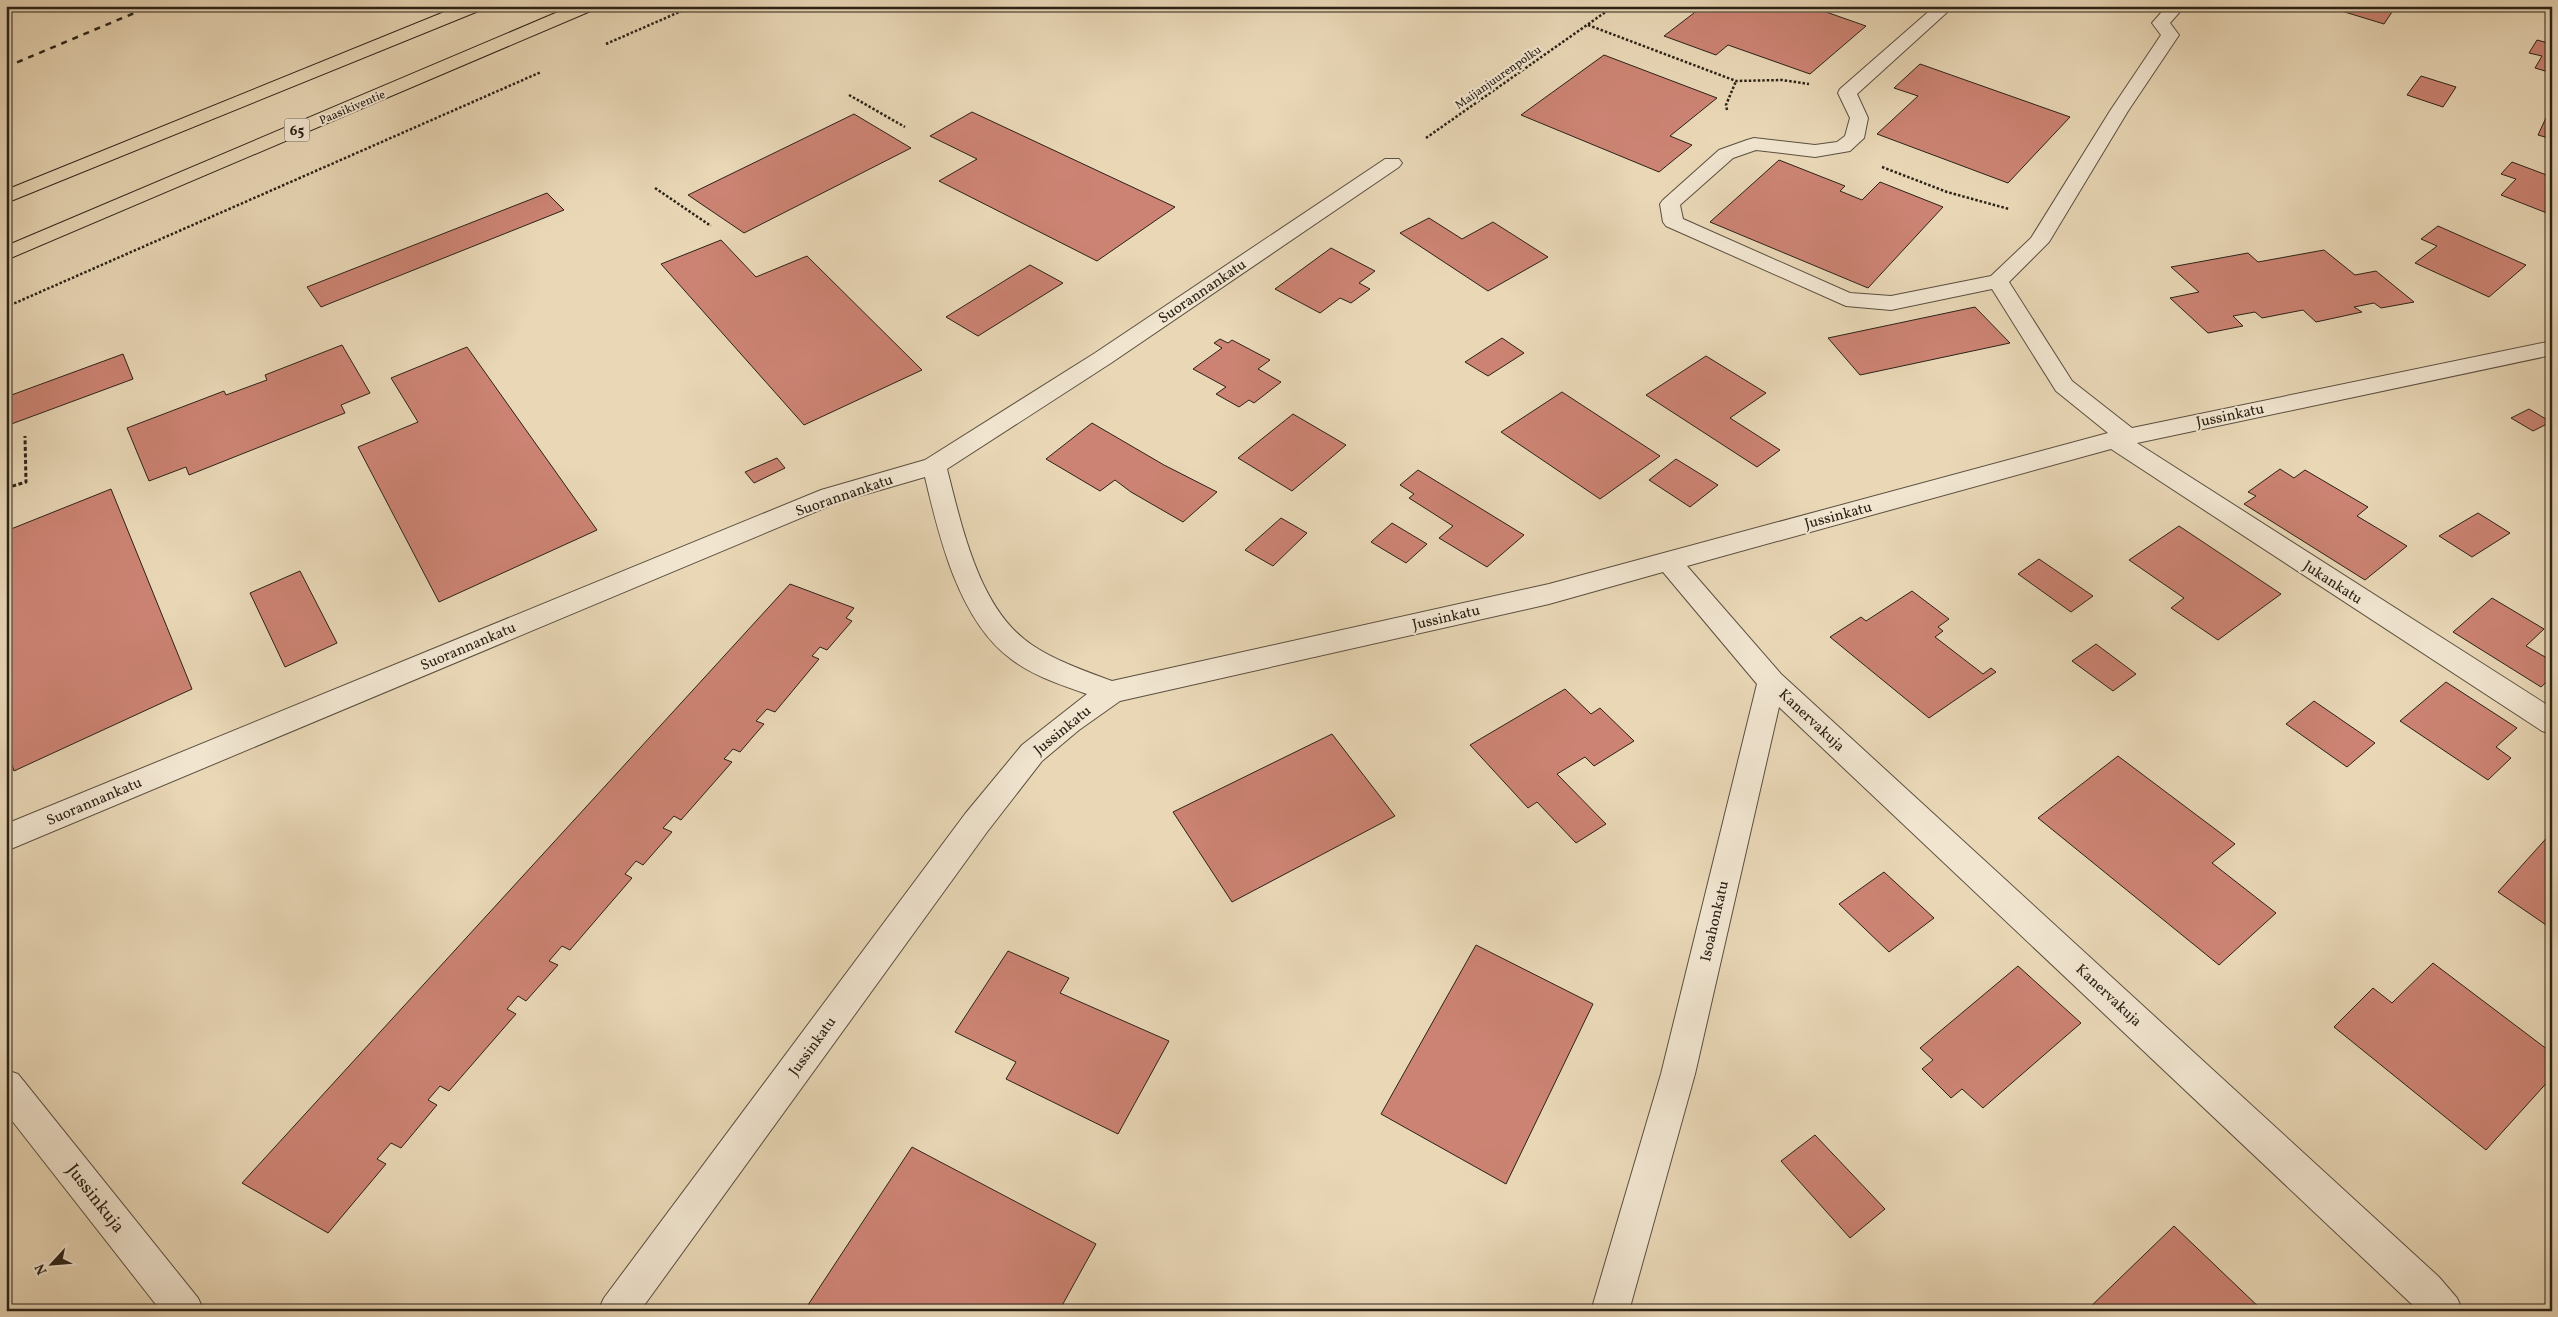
<svg xmlns="http://www.w3.org/2000/svg" width="2558" height="1317" viewBox="0 0 2558 1317" font-family="Vollkorn,serif">
	<style>
		.building { fill: #cc8373; stroke: #2b2217 }
		.lines { fill: none; stroke-linecap: round; stroke-linejoin: round }
		.minor-casing { stroke: #5a4f3f; stroke-width: 2 }
		.highway-casing { stroke: #2b2217; stroke-width: 2 }
		.path-far1 { stroke: #2b2217; stroke-width: 2.5; stroke-dasharray: 2.5 2; stroke-linecap: butt }
		.path { stroke: #2b2217; stroke-width: 3; stroke-dasharray: 4 2.5; stroke-linecap: butt }
		.minor { fill: #f1e5d0; fill-rule: evenodd }
		.highway { fill: #e9d7b6; fill-rule: evenodd }
		.rail { stroke: #2b2217; stroke-width: 2.5; stroke-dasharray: 6 6; stroke-linecap: butt }
		.labels { text-anchor: middle; stroke-width: 4; stroke-linejoin: round; paint-order: stroke }
		.far-street-label { font-size: 12px; fill: #2b2217; stroke: #f1e5d0 }
		.shield { fill: #f1e5d0; stroke: #665c4e; stroke-width: 1 }
		.shield-label { font-size: 14px; font-weight: bold; fill: #2b2217 }
		.street-label { font-size: 15px; fill: #2b2217; stroke: #f1e5d0 }
		.near-street-label { font-size: 18px; fill: #2b2217; stroke: #f1e5d0 }
	</style>
	<rect width="100%" height="100%" fill="#e9d7b6"/>
	<filter id="stains"><feTurbulence type="fractalNoise" baseFrequency=".004" numOctaves="4"/><feColorMatrix values="0 0 0 0 .2 0 0 0 0 .09 0 0 0 0 .02 0 0 0 .5 -.17"/></filter>
	<radialGradient id="worn" r=".72"><stop offset=".6" stop-color="#630" stop-opacity="0"/><stop offset="1" stop-color="#630" stop-opacity=".3"/></radialGradient>
	<g class="building">
		<polygon points="1703,6 1809,6 1866,26 1810,74 1728,45 1716,55 1664,36"/>
		<polygon points="2325,6 2396,6 2384,24"/>
		<polygon points="2537,40 2552,44 2552,73 2535,68 2542,56 2529,53"/>
		<polygon points="1604,55 1717,98 1670,136 1692,145 1659,172 1521,115"/>
		<polygon points="1920,64 2070,117 2008,183 1877,134 1918,96 1894,88"/>
		<polygon points="2421,76 2456,87 2443,107 2407,95"/>
		<polygon points="2552,105 2552,139 2538,135"/>
		<polygon points="972,112 1175,207 1097,261 939,181 977,159 930,136"/>
		<polygon points="854,114 911,148 744,233 688,195"/>
		<polygon points="1779,160 1845,186 1840,191 1862,200 1880,182 1943,207 1868,288 1710,222"/>
		<polygon points="2512,162 2552,177 2552,215 2501,195 2516,179 2501,174"/>
		<polygon points="547,193 564,210 321,307 307,287"/>
		<polygon points="1429,218 1462,239 1493,222 1548,257 1488,291 1400,233"/>
		<polygon points="2438,226 2526,265 2489,297 2415,263 2437,246 2421,239"/>
		<polygon points="721,240 756,277 807,256 922,370 804,425 661,264"/>
		<polygon points="1331,248 1375,271 1359,283 1370,289 1351,303 1340,298 1320,313 1275,289"/>
		<polygon points="2324,250 2355,275 2376,271 2414,302 2381,308 2374,303 2354,307 2362,312 2316,322 2303,310 2262,318 2255,312 2233,316 2243,326 2208,333 2170,298 2199,292 2171,267 2248,253 2258,262"/>
		<polygon points="1030,265 1063,283 978,336 946,317"/>
		<polygon points="1975,307 2010,343 1860,375 1828,338"/>
		<polygon points="1502,338 1524,353 1488,376 1465,362"/>
		<polygon points="1220,339 1228,343 1232,340 1270,360 1258,369 1281,382 1254,403 1249,400 1239,407 1216,394 1226,387 1193,369 1222,348 1214,343"/>
		<polygon points="342,345 370,393 341,405 345,413 189,475 186,467 149,481 127,428 224,391 226,395 267,380 265,375"/>
		<polygon points="467,347 597,530 439,602 358,447 418,422 391,378"/>
		<polygon points="123,354 133,379 6,426 6,397"/>
		<polygon points="1706,356 1766,393 1730,418 1780,450 1757,467 1646,395"/>
		<polygon points="1562,392 1660,456 1600,499 1501,432"/>
		<polygon points="2529,409 2551,422 2533,431 2511,418"/>
		<polygon points="1293,414 1346,445 1292,491 1238,458"/>
		<polygon points="1092,423 1164,465 1217,492 1183,522 1131,492 1115,480 1100,491 1046,459"/>
		<polygon points="777,458 785,468 754,483 745,472"/>
		<polygon points="1676,459 1718,485 1690,507 1649,480"/>
		<polygon points="2280,469 2294,478 2305,470 2368,507 2357,516 2407,546 2365,580 2244,504 2256,496 2248,492"/>
		<polygon points="1418,470 1524,535 1487,567 1439,538 1453,526 1409,498 1414,494 1400,485"/>
		<polygon points="111,489 192,689 14,771 6,746 6,531"/>
		<polygon points="2478,513 2510,533 2472,557 2439,536"/>
		<polygon points="1281,518 1307,533 1273,566 1245,550"/>
		<polygon points="1392,523 1427,544 1406,563 1371,542"/>
		<polygon points="2179,526 2281,594 2218,640 2171,608 2184,598 2129,560"/>
		<polygon points="2039,559 2093,596 2071,612 2018,574"/>
		<polygon points="300,571 337,643 285,667 250,593"/>
		<polygon points="790,584 854,608 846,618 852,621 827,650 820,647 812,656 819,659 775,712 767,709 756,721 764,724 740,752 733,749 724,759 732,762 681,820 674,816 663,828 672,832 643,865 636,861 625,874 632,878 570,950 562,946 549,961 558,965 526,1001 518,996 507,1009 516,1014 449,1091 440,1086 428,1100 437,1105 401,1148 391,1143 377,1159 386,1164 328,1233 242,1183"/>
		<polygon points="1912,591 1949,619 1938,627 1943,631 1935,637 1983,674 1991,668 1996,672 1929,718 1830,637 1861,617 1866,621"/>
		<polygon points="2492,598 2544,629 2526,646 2552,661 2552,677 2541,687 2453,632"/>
		<polygon points="2096,644 2136,674 2113,691 2072,661"/>
		<polygon points="2446,682 2517,728 2496,747 2511,758 2488,780 2400,721"/>
		<polygon points="1565,689 1591,714 1600,708 1634,741 1594,766 1585,757 1557,774 1606,824 1576,843 1537,802 1528,808 1470,745"/>
		<polygon points="2314,701 2375,743 2347,767 2286,724"/>
		<polygon points="1332,734 1395,816 1232,902 1173,812"/>
		<polygon points="2118,756 2235,844 2212,863 2276,913 2219,965 2038,818"/>
		<polygon points="2552,832 2552,929 2498,892"/>
		<polygon points="1884,872 1934,918 1889,952 1839,904"/>
		<polygon points="1476,945 1593,1004 1506,1184 1381,1114"/>
		<polygon points="1008,951 1069,978 1060,993 1169,1041 1118,1134 1006,1079 1016,1062 955,1032"/>
		<polygon points="2433,963 2552,1053 2552,1077 2486,1150 2334,1027 2373,988 2392,1003"/>
		<polygon points="2018,966 2081,1023 1983,1108 1962,1089 1951,1098 1922,1069 1933,1060 1920,1048"/>
		<polygon points="1815,1135 1885,1209 1850,1238 1781,1161"/>
		<polygon points="912,1147 1096,1244 1059,1311 804,1311"/>
		<polygon points="2174,1226 2263,1311 2086,1311"/>
	</g>
	<g class="lines">
		<g class="minor-casing">
			<g id="minor">
				<path d="M1935,6h19l-97,88 11,24 -4,20 -14,13 -35,6 -59,-7 -23,8 -53,47 3,14 167,74 41,3 100,-20 40,-38 79,-127 51,-76 -9,-12 15,-17h18l-15,17 9,12 -51,76 -79,131 -40,40 63,99 60,47 420,-87v14l-415,88 415,265v26l-10,-3 -431,-282 -424,117 94,108 658,603 18,21 6,13h-44l-640,-604 -84,367 -66,237h-38l70,-237 96,-390 -94,-112 -114,32 -429,97 -41,29 -37,31 -55,71 -347,479h-42l6,-13 361,-484 57,-69 65,-51c-25,-9 -54,-18 -76,-35 -52,-38 -72,-122 -86,-182l-86,25 -833,349v-27l815,-334 104,-30 170,-107 290,-194h14l3,4 -3,4 -288,196 -164,106c15,58 32,141 85,176 24,16 53,26 80,36l437,-97 559,-151 -52,-42 -64,-102 -101,21 -45,-4 -180,-80 -3,-4 -3,-18 3,-4 56,-50 28,-10 7,-2 61,7 22,-3 8,-6 5,-18 -12,-25 2,-4z"/>
				<polygon points="6,1070 18,1074 198,1298 204,1311 161,1311 6,1113"/>
			</g>
		</g>
		<g class="highway-casing">
			<g id="highway">
				<polygon points="459,6 483,6 481,10 6,203 6,190"/>
				<polygon points="572,6 595,6 593,10 6,260 6,246"/>
			</g>
		</g>
		<g class="path-far1">
			<polyline points="1588,25 1736,81 1782,80 1809,84"/>
			<polyline points="606,44 693,6"/>
			<polyline points="849,95 905,127"/>
			<polyline points="1727,110 1726,105 1736,81"/>
			<polyline points="1426,138 1614,6"/>
			<polyline points="1882,167 1947,192 2009,209"/>
			<polyline points="655,188 711,226"/>
			<polyline points="6,307 541,72"/>
		</g>
		<polyline class="path" points="6,488 26,482 25,436"/>
		<use href="#minor" class="minor"/>
		<use href="#highway" class="highway"/>
		<polyline class="rail" points="6,67 151,6"/>
	</g>
	<g class="labels">
		<g class="far-street-label">
			<text transform="translate(1498 77) rotate(-35)" y="4">Maijanjuurenpolku</text>
			<text transform="translate(352 107) rotate(-23)" y="4">Paasikiventie</text>
		</g>
		<rect class="shield" x="284.5" y="118.5" width="25" height="23" rx="4"/>
		<g class="shield-label">
			<text x="297" y="135">65</text>
		</g>
		<g class="street-label">
			<text transform="translate(1202 291) rotate(-34)" y="5">Suorannankatu</text>
			<text transform="translate(2230 415) rotate(-12)" y="5">Jussinkatu</text>
			<text transform="translate(844 495) rotate(-19)" y="5">Suorannankatu</text>
			<text transform="translate(1838 515) rotate(-15)" y="5">Jussinkatu</text>
			<text transform="translate(2333 582) rotate(33)" y="5">Jukankatu</text>
			<text transform="translate(1446 617) rotate(-13)" y="5">Jussinkatu</text>
			<text transform="translate(468 646) rotate(-23)" y="5">Suorannankatu</text>
			<text transform="translate(1812 720) rotate(43)" y="5">Kanervakuja</text>
			<text transform="translate(1062 730) rotate(-39)" y="5">Jussinkatu</text>
			<text transform="translate(94 801) rotate(-23)" y="5">Suorannankatu</text>
			<text transform="translate(1714 921) rotate(-77)" y="5">Isoahonkatu</text>
			<text transform="translate(2109 995) rotate(43)" y="5">Kanervakuja</text>
			<text transform="translate(812 1046) rotate(-54)" y="5">Jussinkatu</text>
		</g>
		<g class="near-street-label">
			<text transform="translate(96 1198) rotate(52)" y="6">Jussinkuja</text>
		</g>
	</g>
	<rect width="2558" height="1317" fill="none" stroke="#e9d7b6" stroke-width="25"/>
	<rect x="8" y="8" width="2543" height="1302" fill="none" stroke="#2b2217" stroke-width="2.5"/>
	<rect x="12" y="12" width="2533" height="1292" fill="none" stroke="#2b2217"/>
	<g transform="translate(52 1264) rotate(244)" stroke="#f1e5d0" stroke-width="4" paint-order="stroke">
	<path d="M0-4L9 19L0 12L-9 19Z" fill="#2b2217"/>
	<text y="-8" font-size="14" font-weight="bold" text-anchor="middle" fill="#2b2217">N</text>
	</g>
	<rect width="100%" height="100%" filter="url(#stains)"/>
	<rect width="100%" height="100%" fill="url(#worn)"/>
</svg>
